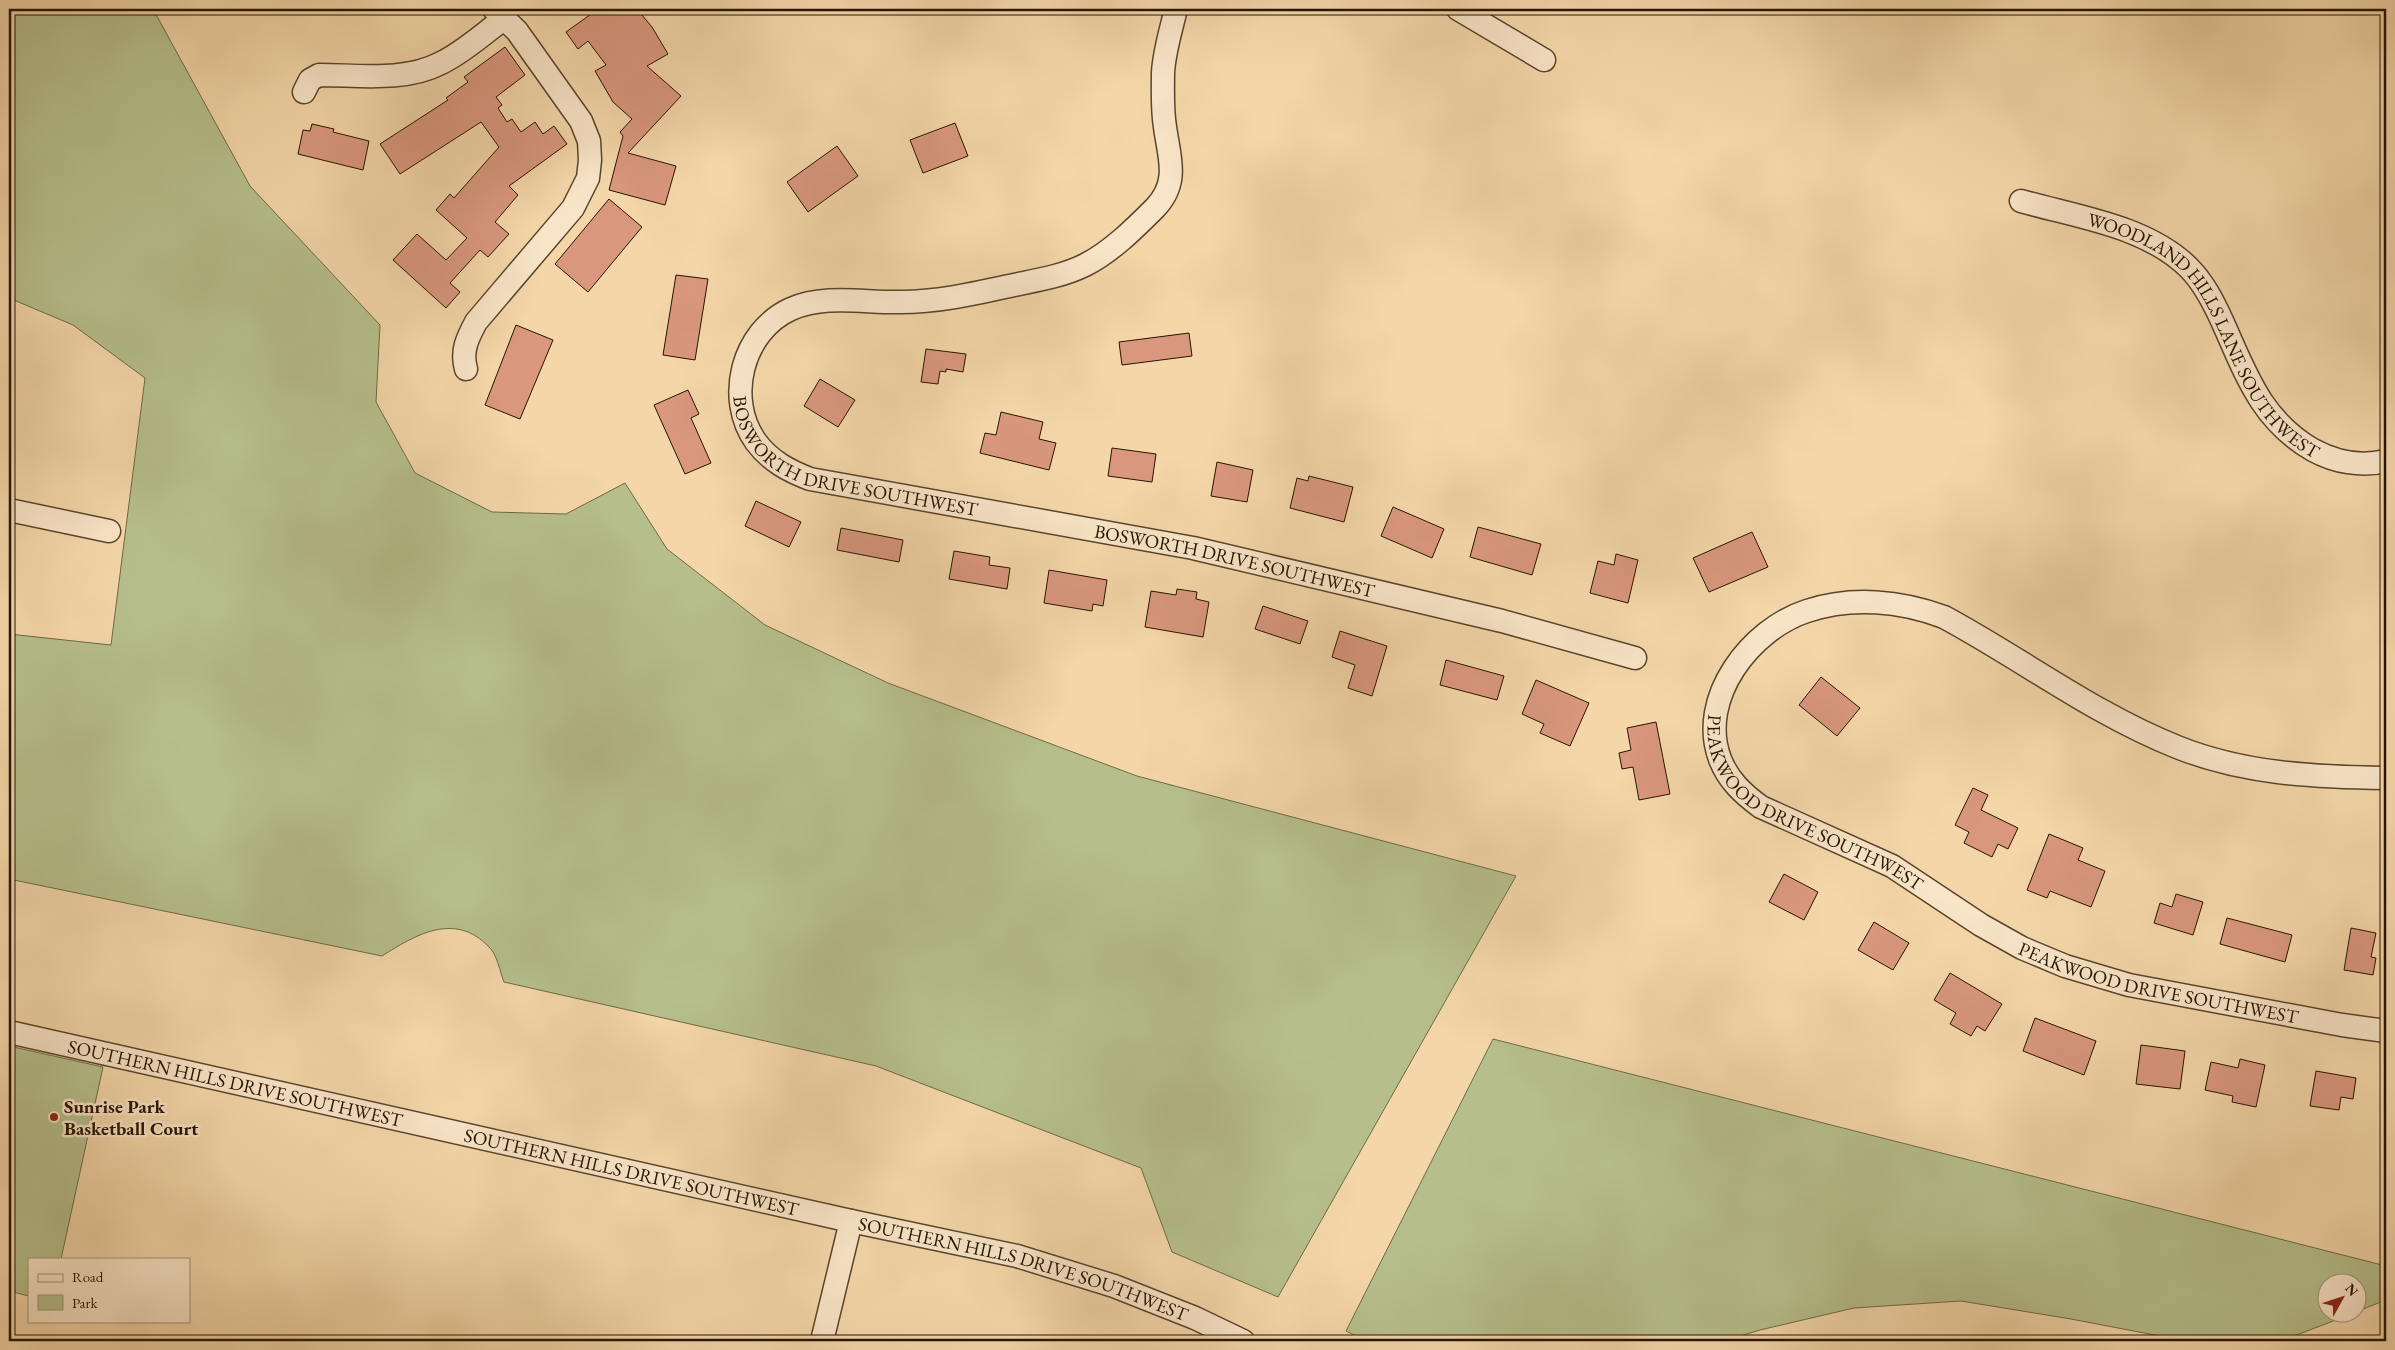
<svg xmlns="http://www.w3.org/2000/svg" width="2395" height="1350" viewBox="0 0 2395 1350" font-family="'EB Garamond',serif">
	<style>
		.green { fill: #b6bf8c; stroke: #6e6a46 }
		.building { fill: #d9977e; stroke: #261501 }
		.lines { fill: none; stroke-linecap: round; stroke-linejoin: round }
		.minor-casing { stroke: #5a452b; stroke-width: 25 }
		.minor { stroke: #f8e4c7; stroke-width: 22 }
		.poi-dot { fill: #8f2418; stroke: #f8e4c7; stroke-width: 2 }
		.labels { text-anchor: middle; stroke-width: 5; stroke-linejoin: round; paint-order: stroke }
		.street-label { font-size: 19px; fill: #261501; stroke: #f8e4c7 }
		.poi-label { font-size: 19px; font-weight: bold; fill: #261501; stroke: #f8e4c7; text-anchor: start }
	</style>
	<rect width="100%" height="100%" fill="#f4d6a9"/>
	<filter id="stains"><feTurbulence type="fractalNoise" baseFrequency=".004" numOctaves="4"/><feColorMatrix values="0 0 0 0 .2 0 0 0 0 .09 0 0 0 0 .02 0 0 0 .5 -.17"/></filter>
	<radialGradient id="worn" r=".72"><stop offset=".6" stop-color="#630" stop-opacity="0"/><stop offset="1" stop-color="#630" stop-opacity=".3"/></radialGradient>
	<g class="green">
		<path d="M9,9h144l97,177 130,139 -4,77 39,71 77,39 74,2 59,-31 42,66 98,76 123,58 249,93 379,100 -238,421 -106,-45 -31,-84 -265,-102 -372,-84c-4,-10 -7,-28 -15,-35 -34,-36 -74,-12 -107,9l-373,-77v-245l102,11 34,-267 -72,-53 -64,-27z"/>
		<polygon points="1493,1039 2386,1266 2386,1300 2358,1311 2358,1282 2328,1282 2328,1312 2354,1313 2281,1341 2186,1341 2071,1319 1961,1301 1854,1308 1760,1330 1724,1341 1366,1341 1346,1331"/>
		<polygon points="9,1046 103,1067 61,1259 29,1259 29,1296 9,1291"/>
	</g>
	<g class="building">
		<polygon points="598,9 637,9 652,27 668,54 647,66 681,96 628,153 676,166 665,205 609,190 623,136 620,132 632,119 613,102 595,71 606,65 588,41 578,49 566,32"/>
		<polygon points="505,47 525,75 496,97 502,105 498,108 507,122 512,119 521,132 535,122 543,134 554,126 567,144 509,186 518,195 495,222 509,234 488,257 480,250 450,283 460,292 446,308 393,260 417,234 446,260 467,238 436,210 450,194 454,198 499,147 481,122 400,174 380,144 448,100 446,98 468,82 464,77"/>
		<polygon points="955,123 968,156 923,173 910,140"/>
		<polygon points="312,124 334,129 333,132 369,141 363,170 298,154 303,130 310,131"/>
		<polygon points="837,146 858,176 808,212 787,182"/>
		<polygon points="609,199 642,227 588,292 555,264"/>
		<polygon points="676,275 708,279 695,360 663,355"/>
		<polygon points="516,325 553,340 520,419 485,405"/>
		<polygon points="1189,333 1192,356 1122,365 1119,342"/>
		<polygon points="926,349 966,354 963,372 946,369 946,372 940,371 938,384 921,382"/>
		<polygon points="820,379 855,400 838,427 804,406"/>
		<polygon points="688,390 699,414 691,418 711,463 685,474 654,405"/>
		<polygon points="1001,412 1043,422 1039,439 1056,443 1049,470 980,453 985,433 996,435"/>
		<polygon points="1112,448 1156,454 1152,482 1108,476"/>
		<polygon points="1217,462 1253,470 1247,502 1211,496"/>
		<polygon points="1309,476 1353,487 1344,522 1290,508 1297,478 1308,481"/>
		<polygon points="756,501 801,522 789,547 745,526"/>
		<polygon points="1393,507 1444,529 1432,558 1381,536"/>
		<polygon points="1478,527 1541,544 1532,575 1470,557"/>
		<polygon points="841,528 903,540 899,562 837,550"/>
		<polygon points="1752,532 1768,567 1709,592 1693,558"/>
		<polygon points="954,551 990,557 989,565 1010,568 1007,589 949,579"/>
		<polygon points="1616,554 1638,560 1628,603 1590,593 1598,561 1614,565"/>
		<polygon points="1049,570 1107,580 1103,606 1093,604 1092,611 1044,603"/>
		<polygon points="1177,589 1197,592 1196,599 1209,602 1203,637 1145,627 1151,591 1176,595"/>
		<polygon points="1263,606 1308,621 1300,644 1255,629"/>
		<polygon points="1340,631 1387,646 1372,696 1348,688 1355,665 1332,657"/>
		<polygon points="1446,660 1504,676 1497,700 1440,685"/>
		<polygon points="1821,677 1860,708 1837,736 1799,705"/>
		<polygon points="1536,680 1589,703 1570,746 1540,733 1544,724 1522,714"/>
		<polygon points="1656,722 1670,794 1639,800 1633,767 1622,769 1619,753 1631,750 1627,728"/>
		<polygon points="1973,788 1988,795 1981,810 2018,828 2008,849 1998,844 1992,857 1964,843 1969,832 1955,825"/>
		<polygon points="2049,834 2083,848 2078,860 2105,871 2091,907 2050,891 2047,898 2027,890"/>
		<polygon points="1784,874 1818,892 1804,920 1769,902"/>
		<polygon points="2176,894 2203,902 2193,935 2154,923 2160,903 2172,907"/>
		<polygon points="2227,918 2292,935 2285,962 2220,944"/>
		<polygon points="1874,922 1909,943 1893,970 1858,950"/>
		<polygon points="2351,928 2376,933 2371,957 2376,958 2373,975 2344,970"/>
		<polygon points="1950,973 2002,1004 1985,1031 1977,1026 1971,1036 1950,1024 1956,1013 1934,1000"/>
		<polygon points="2035,1018 2096,1041 2084,1075 2023,1051"/>
		<polygon points="2141,1045 2185,1051 2180,1089 2136,1084"/>
		<polygon points="2240,1059 2265,1065 2256,1107 2232,1102 2233,1096 2205,1090 2211,1062 2238,1068"/>
		<polygon points="2316,1071 2356,1078 2353,1099 2341,1097 2339,1110 2310,1106"/>
	</g>
	<g class="lines">
		<g class="minor-casing">
			<g id="minor">
				<path id="s1" d="M1176,9c-5,21 -12,43 -13,64 0,18 -1,36 2,54 4,30 15,55 -10,81 -20,20 -44,44 -70,57 -22,11 -47,15 -71,20 -37,8 -74,17 -113,17 -36,1 -76,-8 -110,7 -49,22 -66,90 -35,133 14,19 33,29 54,37l383,69 309,73 133,37"/>
				<polyline points="1458,9 1544,60"/>
				<path d="M304,92l6,-12 9,-5c40,0 86,7 122,-12 23,-11 43,-30 64,-45"/>
				<path id="s2" d="M2021,201c56,16 126,25 168,67 15,15 25,35 34,55 23,51 38,97 90,127 22,12 48,17 73,11"/>
				<path d="M466,369c-5,-18 1,-30 10,-47l97,-114 15,-30 2,-18 -1,-19 -8,-20 -64,-90 -23,-22"/>
				<polyline points="9,510 109,531"/>
				<path id="s3" d="M2386,778c-71,-1 -142,-4 -209,-31 -83,-33 -155,-88 -233,-130 -43,-16 -92,-21 -137,-6 -56,18 -110,87 -87,148 8,21 23,35 41,48l131,59 89,59 41,23 43,18 64,19 213,40 44,6"/>
				<path id="s4" d="M9,1032l842,189 166,35 97,30 81,32 48,23"/>
				<polyline points="822,1341 851,1221"/>
			</g>
		</g>
		<use href="#minor" class="minor"/>
	</g>
	<circle class="poi-dot" cx="54" cy="1117" r="5"/>
	<g class="labels">
		<g class="street-label">
			<text dy="7" stroke="none"><textPath href="#s2" startOffset="241">WOODLAND HILLS LANE SOUTHWEST</textPath></text>
			<text dy="7" stroke="none"><textPath href="#s1" startOffset="845">BOSWORTH DRIVE SOUTHWEST</textPath></text>
			<text dy="7" stroke="none"><textPath href="#s1" startOffset="1250">BOSWORTH DRIVE SOUTHWEST</textPath></text>
			<text dy="7" stroke="none"><textPath href="#s3" startOffset="908">PEAKWOOD DRIVE SOUTHWEST</textPath></text>
			<text dy="7" stroke="none"><textPath href="#s3" startOffset="1312">PEAKWOOD DRIVE SOUTHWEST</textPath></text>
			<text dy="7" stroke="none"><textPath href="#s4" startOffset="232">SOUTHERN HILLS DRIVE SOUTHWEST</textPath></text>
			<text dy="7" stroke="none"><textPath href="#s4" startOffset="638">SOUTHERN HILLS DRIVE SOUTHWEST</textPath></text>
			<text dy="7" stroke="none"><textPath href="#s4" startOffset="1042">SOUTHERN HILLS DRIVE SOUTHWEST</textPath></text>
		</g>
		<g class="poi-label">
			<text x="64" y="1113">Sunrise Park<tspan x="64" dy="22">Basketball Court</tspan></text>
		</g>
	</g>
	<rect width="2395" height="1350" fill="none" stroke="#f4d6a9" stroke-width="30"/>
	<rect x="10" y="10" width="2375" height="1330" fill="none" stroke="#261501" stroke-width="2.5"/>
	<rect x="15" y="15" width="2365" height="1320" fill="none" stroke="#261501"/>
	<rect x="28" y="1258" width="162" height="65" fill="#f8e4c7" stroke="#a49178"/>
	<rect x="38" y="1274" width="25" height="8" fill="#f8e4c7" stroke="#a49178"/>
	<text x="72" y="1282" font-size="15" fill="#261501">Road</text>
	<rect x="38" y="1295" width="25" height="15" fill="#b6bf8c" stroke="#a49178"/>
	<text x="72" y="1308" font-size="15" fill="#261501">Park</text>
	<g transform="translate(2342 1298) rotate(50)"><circle r="24" fill="#f8e4c7" stroke="#a49178"/>
	<path d="M0-4L9 19L0 12L-9 19Z" fill="#8f2418"/>
	<text y="-8" font-size="14" font-weight="bold" text-anchor="middle" fill="#261501">N</text>
	</g>
	<rect width="100%" height="100%" filter="url(#stains)"/>
	<rect width="100%" height="100%" fill="url(#worn)"/>
</svg>
